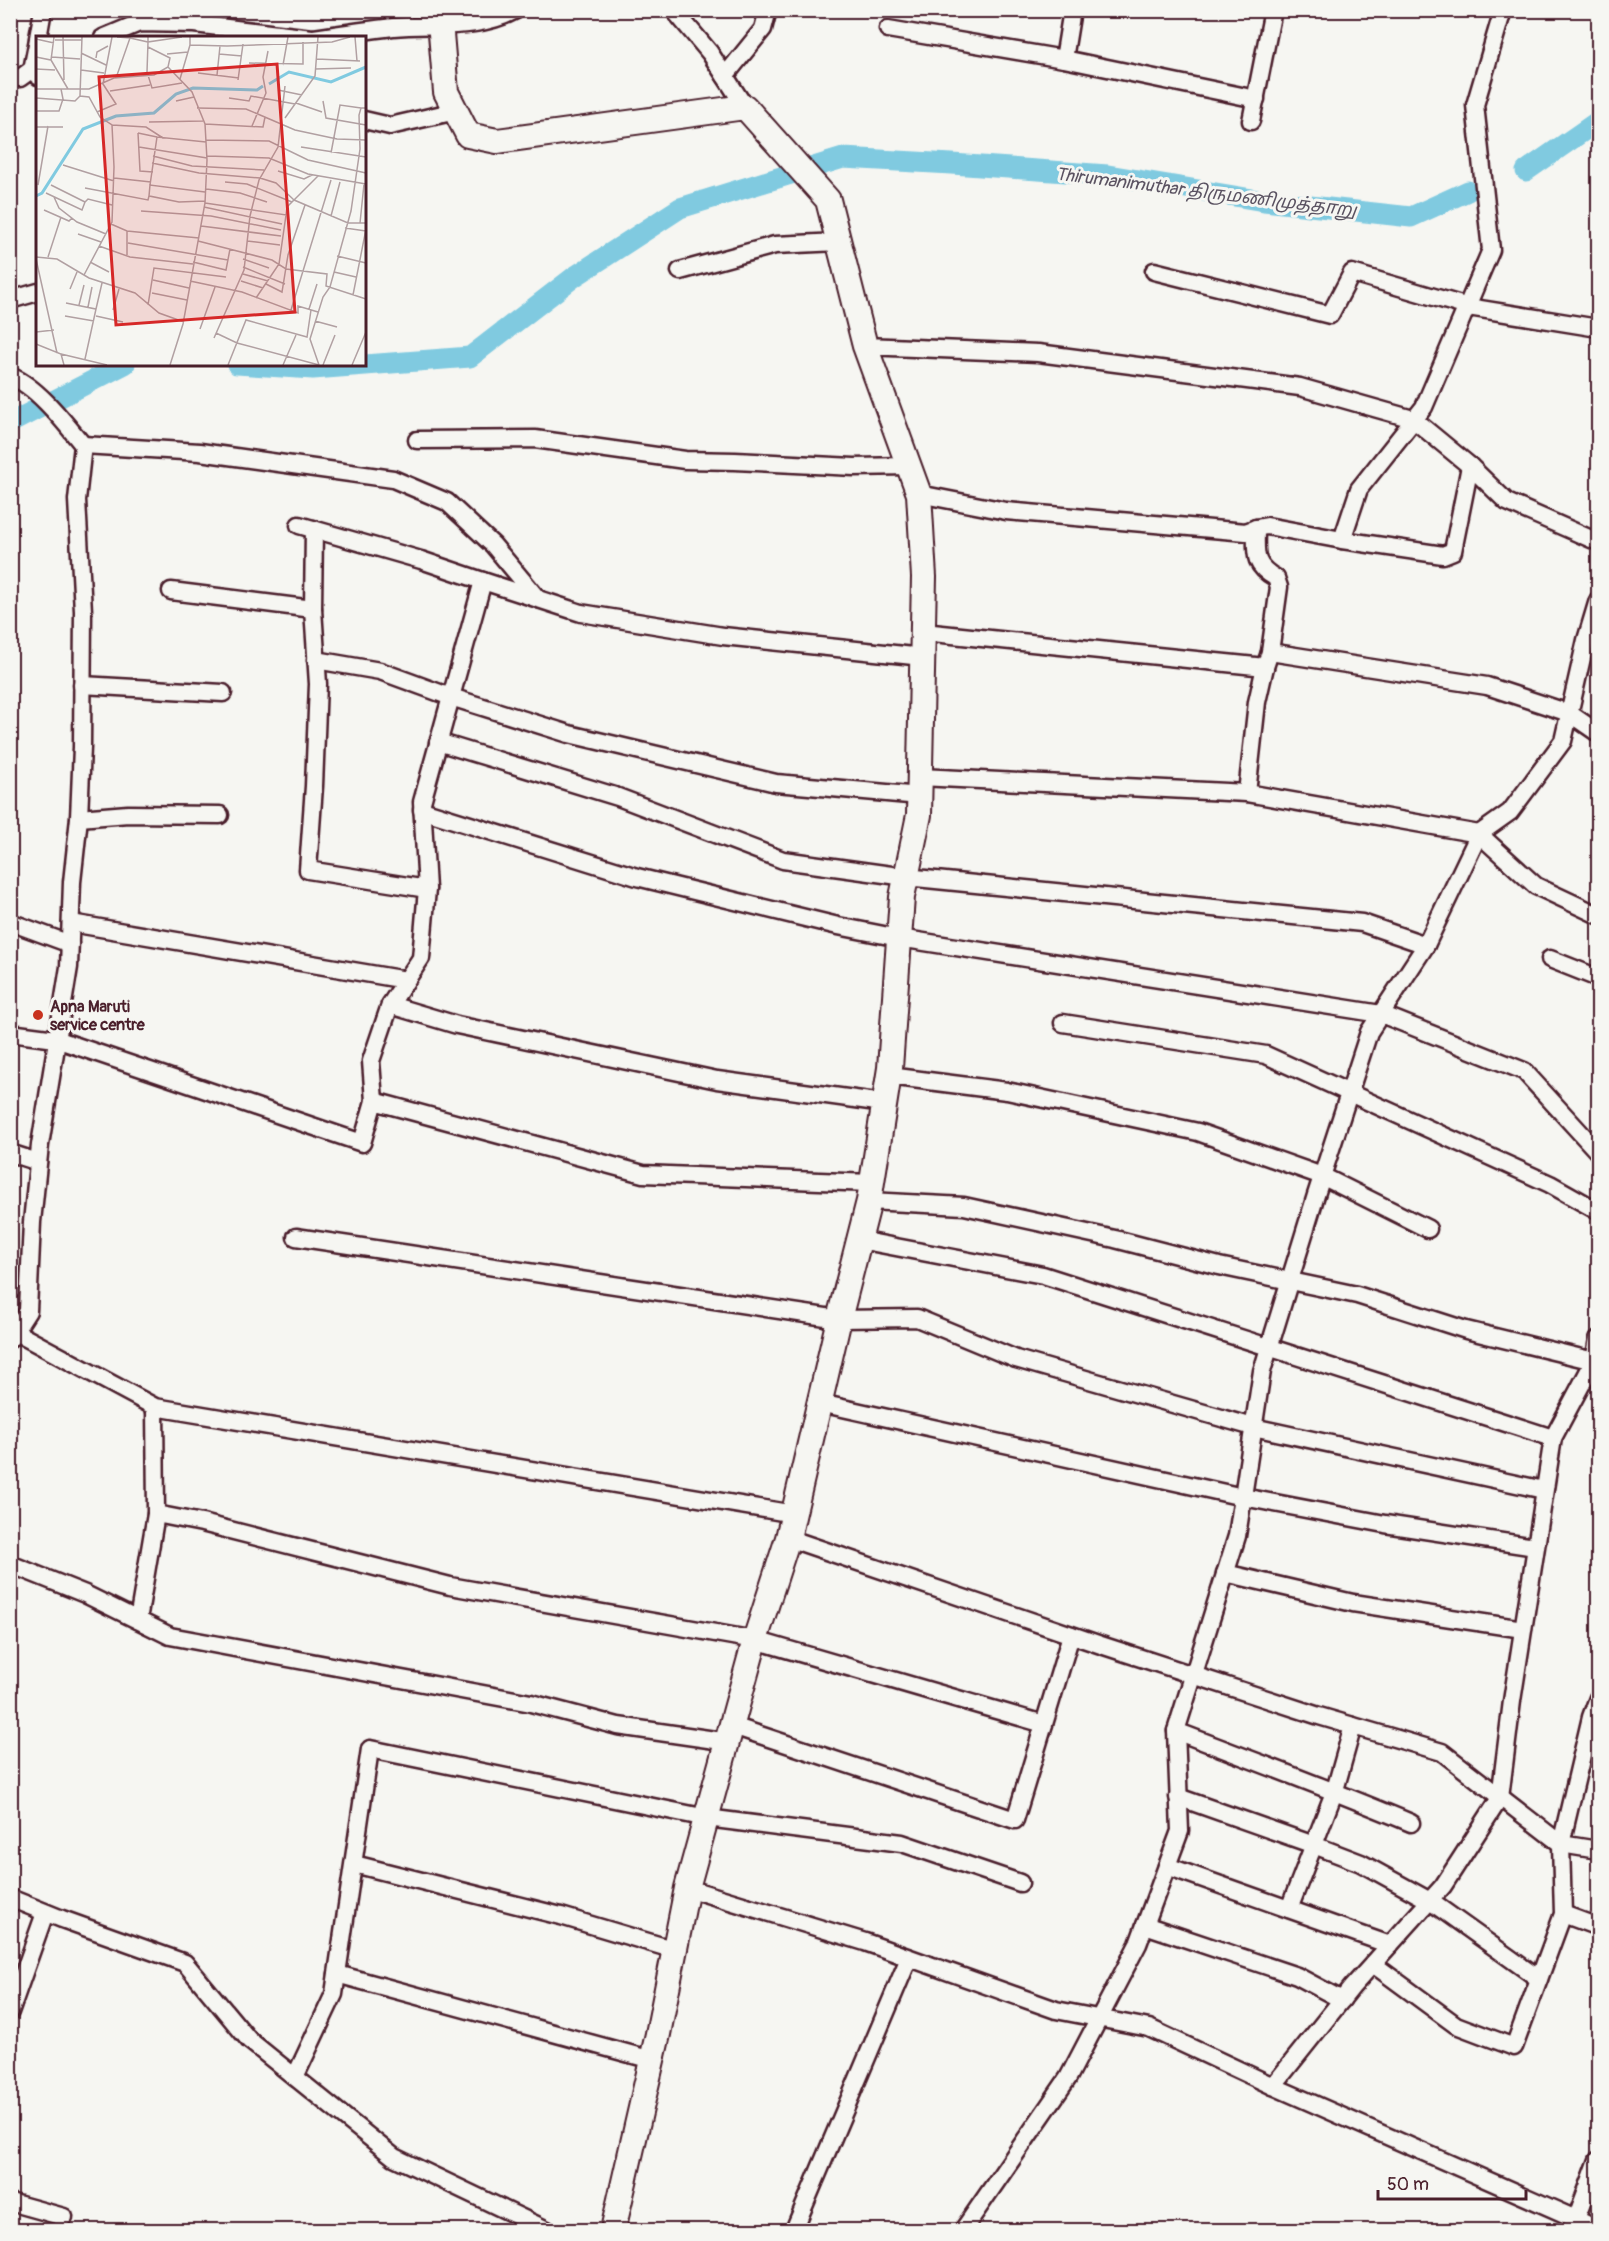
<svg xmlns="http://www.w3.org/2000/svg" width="1609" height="2241" viewBox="0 0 1609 2241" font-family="Pangolin,'Noto Sans Tamil',sans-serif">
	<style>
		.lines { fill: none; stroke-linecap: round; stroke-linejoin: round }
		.canal { stroke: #80cae0; stroke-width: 21 }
		.street-casing { stroke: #4a1f2b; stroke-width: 21 }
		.secondary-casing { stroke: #4a1f2b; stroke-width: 28 }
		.street { stroke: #f6f6f2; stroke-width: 16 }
		.secondary { stroke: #f6f6f2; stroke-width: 24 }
		.poi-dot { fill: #c8321e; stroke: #f6f6f2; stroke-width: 2 }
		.labels { text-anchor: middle; stroke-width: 6; stroke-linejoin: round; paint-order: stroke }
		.poi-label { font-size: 16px; font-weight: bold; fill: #4a1f2b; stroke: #f6f6f2; text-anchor: start }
		.water-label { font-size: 18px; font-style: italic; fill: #5a5261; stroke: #f6f6f2 }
		.inset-river { fill: none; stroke: #80cae0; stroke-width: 3 }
		.inset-road { fill: none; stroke: #b1a0a2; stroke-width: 1.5 }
		.view { fill: #d62828; fill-opacity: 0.15; stroke: #d62828; stroke-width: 3 }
		.inset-edge { fill: none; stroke: #4a1f2b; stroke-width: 3 }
	</style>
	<rect width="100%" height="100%" fill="#f6f6f2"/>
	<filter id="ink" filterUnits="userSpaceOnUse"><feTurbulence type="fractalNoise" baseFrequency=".0167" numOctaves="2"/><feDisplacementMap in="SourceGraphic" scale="12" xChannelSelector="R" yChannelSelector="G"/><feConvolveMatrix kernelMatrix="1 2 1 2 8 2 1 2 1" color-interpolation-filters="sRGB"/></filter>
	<g filter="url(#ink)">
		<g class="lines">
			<g class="canal">
				<polyline points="1526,171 1598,121"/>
				<polyline points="237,364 313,369 470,357 574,277 680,208 843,158 952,164 1108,175 1264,201 1411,217 1468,191"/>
				<polyline points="10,423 125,364"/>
			</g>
			<g class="street-casing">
				<g id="street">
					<polyline points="674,10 710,53 745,107"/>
					<polyline points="888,29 1064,59 1256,99"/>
					<polyline points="38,38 43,10"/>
					<polyline points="103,38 139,23 194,24 312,38"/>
					<path d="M314,38c26,-4 53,-8 79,-11 42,-4 84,4 123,-17"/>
					<polyline points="38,39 32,70 38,76"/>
					<polyline points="1064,59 1072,10"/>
					<polyline points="725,76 763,29 768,10"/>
					<polyline points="10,77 20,78 38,65"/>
					<polyline points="364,120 390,126 456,111"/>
					<polyline points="1251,121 1273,10"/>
					<polyline points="680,271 775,245 839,242"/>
					<polyline points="1154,271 1330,315 1352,273 1468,307 1598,328"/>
					<polyline points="10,300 38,292"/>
					<polyline points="865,346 1038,353 1300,387 1413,419 1470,466 1507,502 1598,542"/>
					<path d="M10,376c27,10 55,47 73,69l-6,55 6,111 -1,136 -3,71 -7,64 -3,85 -29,178 -8,77 -4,89 -18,28"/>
					<polyline points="417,440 535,439 685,460 735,461 854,467 909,466"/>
					<polyline points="83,445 200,452 393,479 447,502 493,545 538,599"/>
					<polyline points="919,494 1006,511 1246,532 1256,528 1267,526 1342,540 1443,555 1453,551 1470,466"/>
					<polyline points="299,525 421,560 483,581"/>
					<polyline points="314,529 313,609 318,684 314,786 308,870 427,889"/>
					<polyline points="1342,540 1359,489 1424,407 1491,250 1475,105 1503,10"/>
					<polyline points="171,591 313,609"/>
					<path d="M923,632l342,35 5,-15 9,-65 -3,-9c-24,-13 -20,-26 -20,-50"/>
					<polyline points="1270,652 1487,686 1569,713 1598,733"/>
					<polyline points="316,660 380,671 451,697 569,734 776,783 920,796"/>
					<polyline points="82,685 223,693"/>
					<polyline points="438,742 618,797 783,860 906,877 1362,923 1426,945"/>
					<polyline points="920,777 1247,793 1479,834 1536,886 1598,915"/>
					<polyline points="1247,793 1257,702 1265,667"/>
					<polyline points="422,810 637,877 838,926 899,938 1381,1014 1524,1071 1598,1152"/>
					<polyline points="79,818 128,814 220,815"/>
					<polyline points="10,922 70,944"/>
					<polyline points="71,923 406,980"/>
					<polyline points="1550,959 1598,978"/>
					<polyline points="390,1005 421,958 427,889 422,802 483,581 581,613 723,636 923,657"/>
					<polyline points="1063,1023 1266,1055 1550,1184 1598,1211"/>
					<polyline points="10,1033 56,1039 362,1143 374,1101 643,1174 871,1183"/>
					<polyline points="889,1076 1007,1091 1198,1132 1322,1176 1428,1229"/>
					<polyline points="374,1101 371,1061 390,1005 457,1025 717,1080 884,1103"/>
					<polyline points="10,1153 38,1162"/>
					<polyline points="869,1201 964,1206 1115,1239 1219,1266 1357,1295 1466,1330 1594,1361 1598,1339"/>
					<polyline points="296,1237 839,1319 917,1318 1016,1359 1253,1427 1544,1490"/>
					<polyline points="859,1240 1043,1275 1553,1438"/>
					<polyline points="15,1332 155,1407 794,1514"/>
					<polyline points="820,1403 1243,1497 1385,1524 1535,1547"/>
					<polyline points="156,1514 202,1523 450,1586 755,1640 1044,1724"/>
					<polyline points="788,1538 1101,1645 1319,1716 1442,1752 1561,1844 1598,1850"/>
					<polyline points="10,1564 85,1594 170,1636 531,1703 618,1726 729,1742"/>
					<polyline points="1225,1573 1353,1603 1523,1629"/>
					<polyline points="138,1620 156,1514 155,1407"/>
					<polyline points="733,1726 1015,1820 1071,1635"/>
					<path d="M1176,1731c78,30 157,59 235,92"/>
					<polyline points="1178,1797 1314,1845 1361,1863 1430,1901 1539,1979"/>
					<polyline points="354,1864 561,1916 675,1950"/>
					<polyline points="1167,1866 1390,1945"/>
					<polyline points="687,1888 865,1942 1056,2010 1149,2028 1273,2086 1576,2219 1598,2230"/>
					<polyline points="10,1898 62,1919 185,1963 249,2040 394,2157 547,2230"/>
					<polyline points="1289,1909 1335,1790 1353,1726"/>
					<polyline points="1563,1914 1598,1927"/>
					<polyline points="1145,1925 1297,1976 1342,2000"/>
					<polyline points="1373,1964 1456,2025 1514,2047 1563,1914 1561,1844 1591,1717 1598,1698"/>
					<polyline points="337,1974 652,2060"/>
					<polyline points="10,2012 45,1913"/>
					<polyline points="295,2077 334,1994 370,1749 707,1818 902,1843 1020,1883"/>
					<polyline points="1273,2086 1352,1987 1443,1886 1500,1798 1512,1701 1553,1438 1594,1361"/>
					<polyline points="10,2202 64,2217"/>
					<polyline points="1576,2219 1598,2160"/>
					<polyline points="794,2230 909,1958"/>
					<polyline points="963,2230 1068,2078 1138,1944 1180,1831 1176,1731 1237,1536 1262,1371 1316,1195 1369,1032 1426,945 1479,834 1510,812 1563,741 1586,640 1598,600"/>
				</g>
			</g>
			<g class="secondary-casing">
				<polyline id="secondary" points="439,10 446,92 468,135 497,141 745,107 828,200 865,346 919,494 924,577 919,815 902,897 890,1068 869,1201 839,1319 788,1538 755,1640 687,1888 658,2034 613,2230"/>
			</g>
			<use href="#street" class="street"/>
			<use href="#secondary" class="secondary"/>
		</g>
	</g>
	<circle class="poi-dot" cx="38" cy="1015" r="6"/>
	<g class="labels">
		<g class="poi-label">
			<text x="50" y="1012">Apna Maruti<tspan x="50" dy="18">service centre</tspan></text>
		</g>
		<g class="water-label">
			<text transform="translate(1206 192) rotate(7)" y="6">Thirumanimuthar திருமணிமுத்தாறு</text>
		</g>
	</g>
	<g transform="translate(36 36)">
		<rect width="330" height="330" fill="#f6f6f2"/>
		<path class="inset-river" d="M233,48l20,-12 42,10 35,-15M0,160l6,-3 41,-64 33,-13 38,-3 22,-19 17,-6 64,2 6,-4"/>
		<path class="inset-road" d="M27,1l1,43M46,1l-2,59 9,1 11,20 12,8 2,42 -2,55 -28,53M146,1l-34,5 -1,30 5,16 30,-5M154,1v8l37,1 105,-4 18,-5M319,1l2,24M94,2l18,4v-5M0,3l18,4M19,4h27M45,17l25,12M131,18l21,-2M183,18l23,2M0,21l15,3 3,-23M16,21l28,2M60,22l1,-6 11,-6M281,23l43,2M15,24l17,29M213,27l54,1v-22M247,29l5,-28M132,31l24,25 13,32 2,36 -2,43 -22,121 -13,41M0,33l19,1M279,33l36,-1M45,34l23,3M162,37l41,5M181,39l3,-29M80,42l14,-40 -13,-1M144,43l10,-34M202,44l5,-36M0,53h53l25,-11 40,-3 14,-8 2,-9 -22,-11M242,54l24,5M74,55l40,-6M0,62l39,3 5,-5M193,62l20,3 2,-5 44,8M140,65l18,-4M287,65l3,17 40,7M260,67l26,9M161,72l49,1 49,21 42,9 29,1M0,75h23l4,-12 -2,-10M61,76l19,-8 -13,-20 9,-47M249,82l30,-42 3,-39M113,86l54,-1M169,88l58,3 2,-10M76,89l34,2 17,11M216,90l14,-33 -3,-16 5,-26M0,91h27M102,97l2,38 13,1M102,97l19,4M170,104l63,1 39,19 58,13M103,111l68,11M265,111l65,10M295,117l9,-48 21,3M117,120l39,10 72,4M171,120l62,2 39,16 58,10M116,127l47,10 61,5 16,5 18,17 24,-24M27,129l51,16M242,135l26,8 8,-4M78,142l37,4M189,146l22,2 45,18M2,149l10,-59M15,149l34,17 3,-3 24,6M114,149l7,-48 49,5M49,152l63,12 1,-4 30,6 26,-1M170,153l34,4 27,9M10,157l36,17 3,-8M113,160l1,-11 55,7M18,161l5,11 18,14 29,12M169,167l81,12 1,-8 7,-7 54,23h18M168,171l78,17M8,174l25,11 3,-3M105,175l70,5 70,14M295,180l9,-34M324,187l4,-39M75,188l16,7 72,7M165,190l80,10M309,192l21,3M42,198l23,8M162,205l74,19 14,9 41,5 -1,12 40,13M211,205l33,4M92,207l100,17M63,210l31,11 63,7M91,219v-24M301,220l29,7M0,221l21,2 32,19 46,15 24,20 25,9M12,221l13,-40M0,223l21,94M207,223l26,9M54,226l19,10M157,226l33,8 4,-21M207,231l42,17M298,236l22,5M207,238l25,7M117,244l36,8M154,245l52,11 56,21v-7l20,6M205,245l22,7M230,248l16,8 6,-37 17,-50M34,253l7,-17M116,257l35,7M317,259l13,-66M220,262l23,-34 7,-49M30,267l30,6 6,-26M43,269l5,-20M112,269l6,-37 72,9M52,271l4,-20M273,273l8,-25M77,274l6,-21M255,274l40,-130M29,280l29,5M60,280l27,6M279,285l22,6M164,293l15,-42M0,296l18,-2M180,297l21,10 82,22M178,302l30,-68 6,-54 9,-36 19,-33 7,-61M0,308l25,10 3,11M25,318l46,11M49,323l11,-50M192,329l18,-45 61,17 4,-27M247,329l13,-30M283,329l-9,-26 13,-42 7,-10 21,-76 9,-62 -1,-34 2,-7h5M287,329l12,-30M316,329l14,-33"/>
		<path class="view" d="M241,28l18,248 -179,13 -17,-248z"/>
		<rect width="330" height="330" class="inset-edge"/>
	</g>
	<rect width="1609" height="2241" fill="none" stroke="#f6f6f2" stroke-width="36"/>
	<rect x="18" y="18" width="1573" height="2205" fill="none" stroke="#4a1f2b" stroke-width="2" filter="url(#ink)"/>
	<path d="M1378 2190v9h148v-9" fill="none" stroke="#4a1f2b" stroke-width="3"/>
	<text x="1387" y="2190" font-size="18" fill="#4a1f2b" stroke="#f6f6f2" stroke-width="4.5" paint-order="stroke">50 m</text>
</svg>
